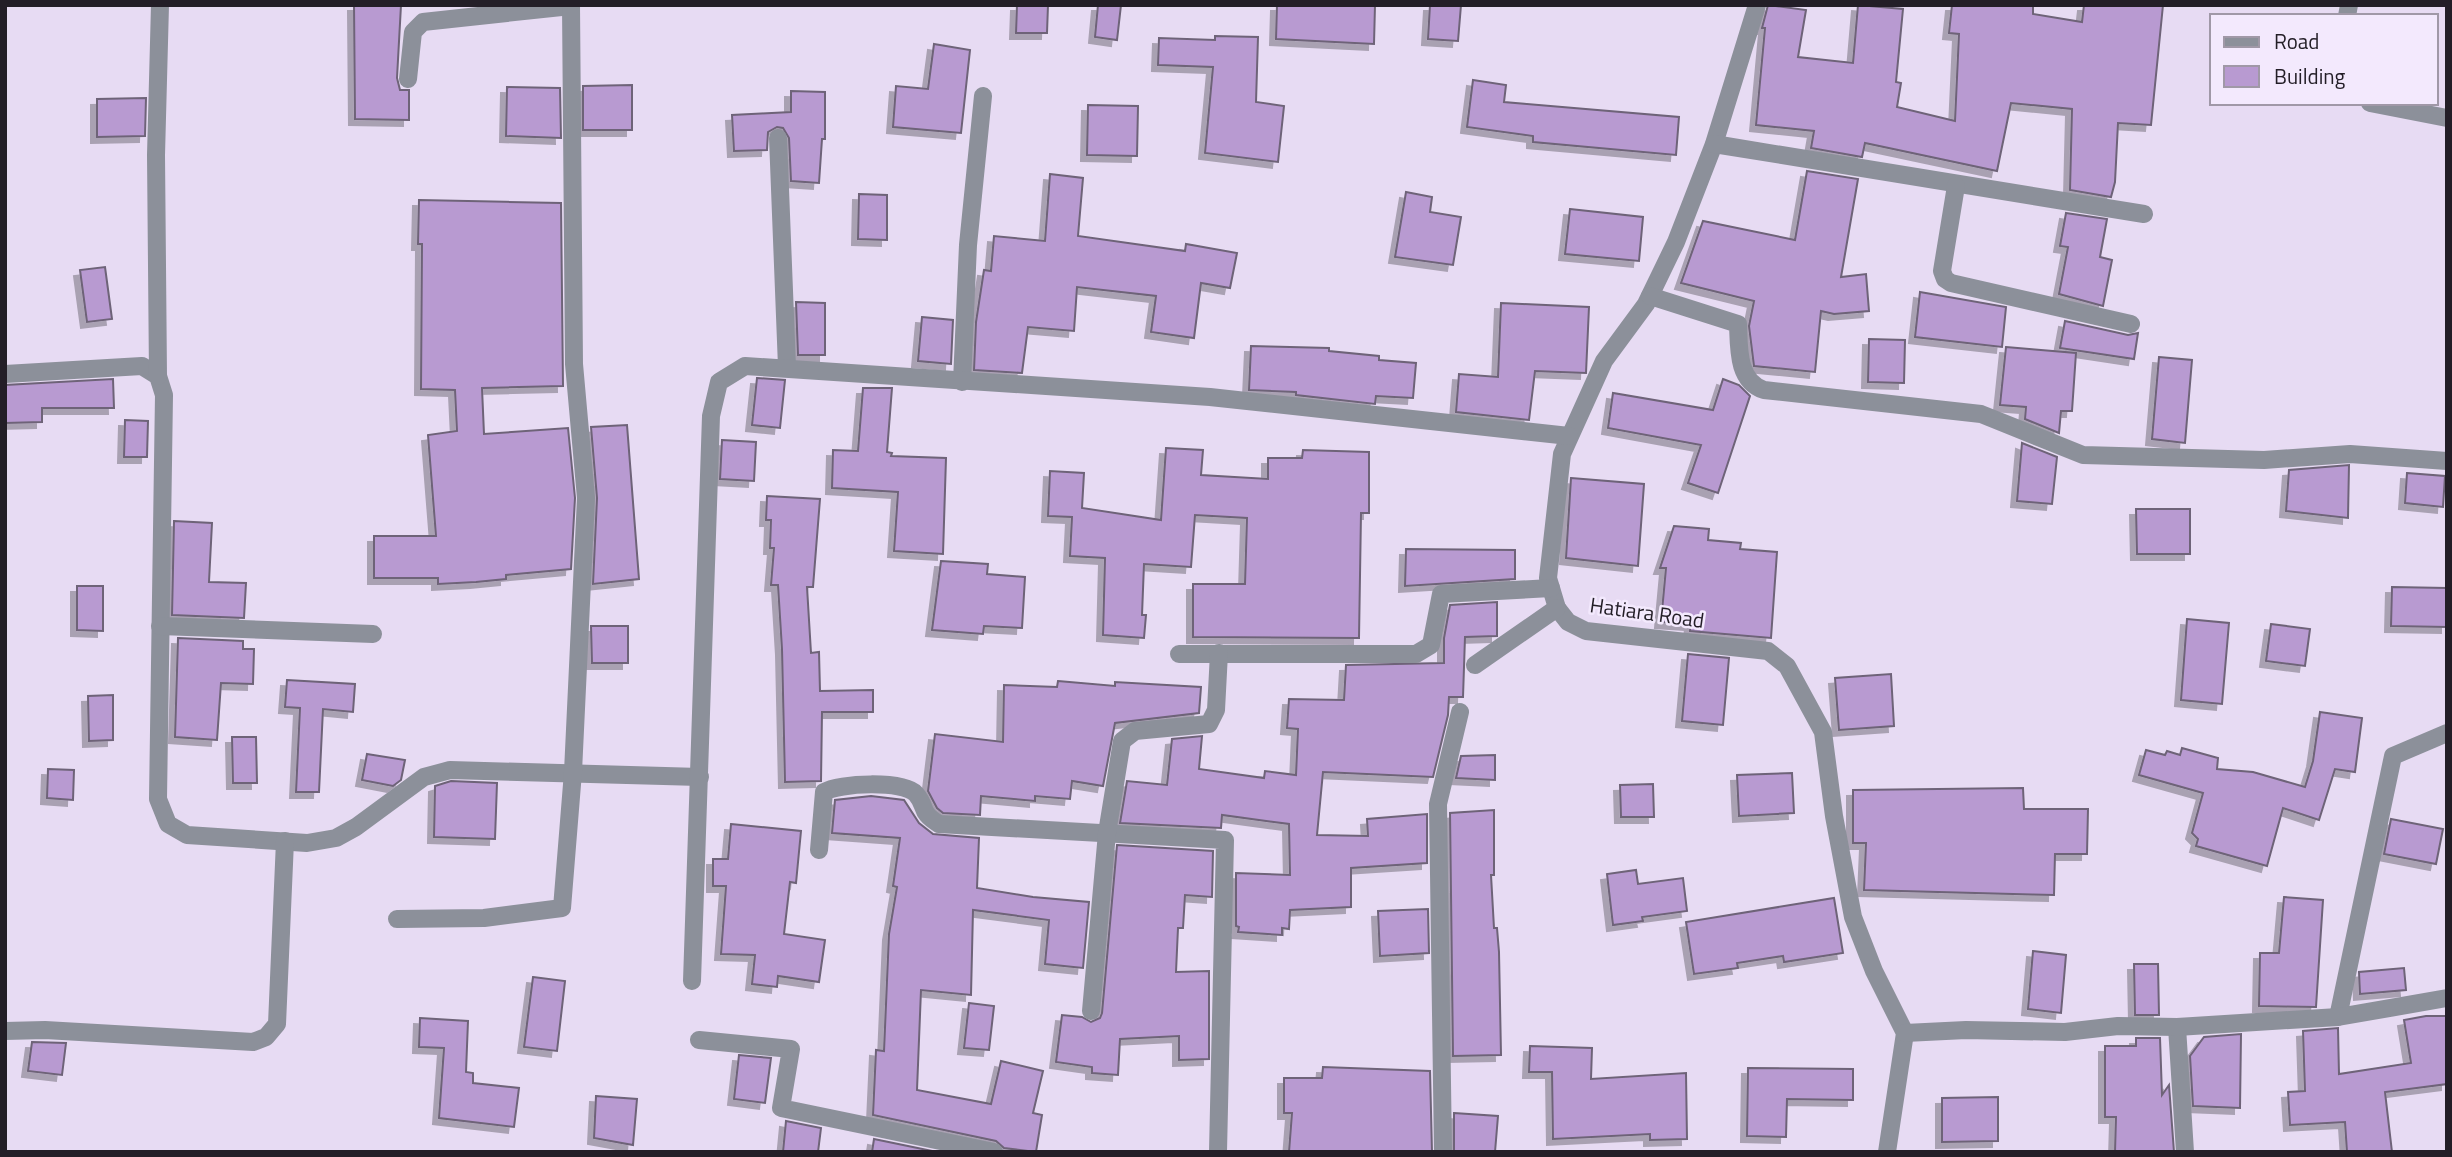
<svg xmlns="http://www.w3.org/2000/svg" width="2452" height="1157" viewBox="0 0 2452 1157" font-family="'Titillium Web',sans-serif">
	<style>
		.building { fill: #b89ad1; stroke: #6e6378; stroke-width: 2; filter: url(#shadow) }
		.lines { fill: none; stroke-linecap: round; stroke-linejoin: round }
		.minor { stroke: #8c909a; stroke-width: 18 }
		.labels { text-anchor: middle; stroke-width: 5; stroke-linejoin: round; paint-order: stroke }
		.street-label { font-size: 21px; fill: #231e27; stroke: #f3e9fd }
	</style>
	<defs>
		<filter id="shadow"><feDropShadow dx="-6" dy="6" stdDeviation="0" flood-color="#0004"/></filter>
	</defs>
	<rect width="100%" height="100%" fill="#e7dbf3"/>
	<g class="building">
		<polygon points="354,5 401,5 397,78 400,90 409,90 409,120 355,119"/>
		<polygon points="1017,5 1048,5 1047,33 1016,33"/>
		<polygon points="1098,5 1121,5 1117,40 1095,37"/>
		<polygon points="1277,5 1375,5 1374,44 1276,39"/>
		<polygon points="1430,5 1461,5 1458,41 1428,39"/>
		<polygon points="1768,5 1806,10 1798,57 1853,63 1858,5 1903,9 1896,82 1901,83 1897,107 1955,121 1959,34 1949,33 1952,5 2033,5 2033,14 2082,22 2084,5 2163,5 2151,125 2118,123 2115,182 2111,197 2070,190 2072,109 2011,103 1997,171 1865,143 1862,157 1811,148 1814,131 1756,125 1765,28 1762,28"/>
		<polygon points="1215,36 1258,37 1256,102 1284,106 1278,162 1205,153 1213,67 1158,65 1159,38 1215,40"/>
		<polygon points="934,44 970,50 961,133 893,127 896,86 928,89"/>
		<polygon points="1473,80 1506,85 1504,102 1679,117 1676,155 1533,142 1533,136 1467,127"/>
		<polygon points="632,85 632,130 583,130 583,86"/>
		<polygon points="507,87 560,88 561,138 506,136"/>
		<polygon points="791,91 825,92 825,139 822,139 819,183 791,181 789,138 783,128 777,127 768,132 767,150 734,151 732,115 791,112"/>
		<polygon points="146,98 145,136 97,137 97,99"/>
		<polygon points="1088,105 1138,106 1137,156 1087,155"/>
		<polygon points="1807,171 1858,179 1841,277 1866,274 1869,311 1834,314 1821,311 1815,372 1754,366 1749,326 1754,301 1681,283 1703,221 1795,240"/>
		<polygon points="1050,174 1083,178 1078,236 1185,251 1186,244 1237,253 1230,288 1201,283 1194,338 1151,332 1156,296 1077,287 1074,331 1028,327 1022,373 974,370 976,322 984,270 991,271 994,236 1045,241"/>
		<polygon points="1406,192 1432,197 1430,212 1461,217 1453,265 1395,257"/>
		<polygon points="859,194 887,195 887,240 858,239"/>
		<polygon points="419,200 561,203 563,386 482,388 484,434 568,428 575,498 571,569 506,575 506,579 476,582 438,584 438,578 374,578 374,536 436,536 428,435 457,431 455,390 421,389 422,244 418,244"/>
		<polygon points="1570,209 1643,217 1639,261 1565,254"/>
		<polygon points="2066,213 2107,219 2100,257 2112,260 2103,306 2059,294 2068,247 2060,246"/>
		<polygon points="105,267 112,319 87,322 80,270"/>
		<polygon points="1920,292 2006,307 2002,347 1915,337"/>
		<polygon points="796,302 825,303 825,355 798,355"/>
		<polygon points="1501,303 1589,307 1586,373 1535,371 1529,420 1456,412 1459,374 1498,377"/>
		<polygon points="922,317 953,320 951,364 918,361"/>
		<polygon points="2065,321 2128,335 2138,333 2134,359 2060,348"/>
		<polygon points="1869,339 1905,340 1904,383 1868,382"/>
		<polygon points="1251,346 1329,348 1329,351 1379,356 1379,360 1416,363 1413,398 1376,396 1375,404 1296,395 1296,392 1249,390"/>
		<polygon points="2006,347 2076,353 2072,411 2061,411 2059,433 2025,419 2026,407 2000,405"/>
		<polygon points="2159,357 2192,360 2185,443 2152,439"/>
		<polygon points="757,378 785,380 780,428 752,425"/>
		<polygon points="113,379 114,408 42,408 42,422 5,423 5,385"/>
		<polygon points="1723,379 1739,385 1750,396 1718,493 1688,483 1701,445 1608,428 1613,393 1713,410"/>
		<polygon points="863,388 892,388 887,452 892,453 891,456 946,458 943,554 894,551 898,492 832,488 833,450 858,451"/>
		<polygon points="125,420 148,421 147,457 124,457"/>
		<polygon points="627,425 639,579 593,584 597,498 591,427"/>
		<polygon points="722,440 756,442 754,481 720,479"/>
		<polygon points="2022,443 2057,457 2052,504 2017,501"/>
		<polygon points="1166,448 1203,450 1201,475 1268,479 1268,458 1302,458 1303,450 1369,452 1369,513 1361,513 1359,638 1193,637 1193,584 1245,584 1247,518 1195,515 1191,567 1144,564 1142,615 1146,615 1144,638 1103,635 1105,558 1070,556 1072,517 1048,516 1050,471 1084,473 1082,508 1161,520"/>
		<polygon points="2349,465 2348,518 2286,511 2289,470"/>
		<polygon points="2407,473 2445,476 2443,507 2405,503"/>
		<polygon points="1571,478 1644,484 1638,566 1566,558"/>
		<polygon points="767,496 820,499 813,587 807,587 811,653 819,652 820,691 873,690 873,712 822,712 821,781 785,782 782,649 778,585 771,585 774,548 770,548 771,520 766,520"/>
		<polygon points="2136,509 2190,509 2190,554 2137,554"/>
		<polygon points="174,521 212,523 209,582 246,583 244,618 172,615"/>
		<polygon points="1674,526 1709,529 1708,540 1741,543 1740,549 1777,552 1771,638 1690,631 1691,624 1661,622 1666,568 1660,568"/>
		<polygon points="1406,549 1515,550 1515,579 1405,586"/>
		<polygon points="941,561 988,564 987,574 1025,577 1022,628 984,626 983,634 932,630"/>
		<polygon points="77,586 103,586 103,631 77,630"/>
		<polygon points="2392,587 2447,588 2447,627 2391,626"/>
		<polygon points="1497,602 1497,636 1465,637 1463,697 1449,697 1448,715 1433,777 1323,772 1317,835 1368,836 1367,819 1427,814 1427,863 1351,868 1351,907 1290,910 1289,929 1282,928 1282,935 1238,932 1239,927 1236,926 1236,873 1290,875 1289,824 1222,815 1221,828 1120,823 1127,781 1167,785 1172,739 1202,736 1199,769 1264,778 1265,771 1296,775 1298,729 1287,728 1289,699 1344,700 1346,665 1444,663 1444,638 1450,605"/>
		<polygon points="2187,619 2229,623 2222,704 2181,700"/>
		<polygon points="2271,624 2310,629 2305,666 2266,661"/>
		<polygon points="591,626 628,626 628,663 592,663"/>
		<polygon points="178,638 243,641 243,649 254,649 253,684 221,683 217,740 175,737"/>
		<polygon points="1688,654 1729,658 1723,725 1682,721"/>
		<polygon points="1891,674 1894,726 1839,730 1835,678"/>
		<polygon points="287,680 355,684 353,712 323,709 319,792 296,792 300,708 285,707"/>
		<polygon points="1058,681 1115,686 1115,682 1201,687 1199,713 1115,723 1103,786 1072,781 1070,799 1035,796 1035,801 981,796 980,815 943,813 937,808 928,791 935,734 1003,742 1004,685 1057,687"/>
		<polygon points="113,695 113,740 89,741 88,696"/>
		<polygon points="2320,712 2362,718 2355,772 2335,769 2319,820 2283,808 2267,866 2196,846 2198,839 2192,833 2203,793 2139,775 2146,750 2165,755 2167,751 2180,755 2182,748 2218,758 2217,769 2253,772 2305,787 2313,761"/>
		<polygon points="232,737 256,737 257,783 233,783"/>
		<polygon points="367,754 405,760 401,780 393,786 362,780"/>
		<polygon points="1495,755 1495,780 1456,778 1461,756"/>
		<polygon points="48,769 74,770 73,800 47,798"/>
		<polygon points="1792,773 1794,813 1739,816 1737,775"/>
		<polygon points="451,781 497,783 495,839 434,837 435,786"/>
		<polygon points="1653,784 1654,817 1621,817 1620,785"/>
		<polygon points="2023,788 2024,809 2088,809 2087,854 2055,854 2054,895 1864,890 1866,843 1853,843 1853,790"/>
		<polygon points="871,796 904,800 919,823 933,834 979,838 977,888 1033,897 1089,902 1083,968 1045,964 1049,920 973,910 971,995 921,990 917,1090 991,1104 1001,1061 1043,1071 1033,1113 1042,1115 1036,1152 1004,1148 996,1141 873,1115 876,1050 884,1051 889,934 897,887 893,886 900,838 832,833 835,800"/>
		<polygon points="1494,810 1494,875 1491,875 1494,928 1497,928 1499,952 1501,1055 1453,1056 1450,813"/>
		<polygon points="2391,819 2443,829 2436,864 2384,854"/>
		<polygon points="731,824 801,831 796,883 790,882 784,934 825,940 819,982 778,976 777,987 752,984 755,955 721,954 726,886 713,886 713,859 728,859"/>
		<polygon points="1117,845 1213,851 1212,897 1185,895 1183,928 1178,928 1176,972 1209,971 1209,1059 1179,1060 1179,1036 1120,1039 1118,1075 1092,1073 1092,1067 1056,1062 1062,1015 1082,1017 1091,1022 1100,1018 1102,1013"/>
		<polygon points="1636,870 1638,884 1683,878 1687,911 1642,917 1643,921 1613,925 1607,874"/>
		<polygon points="2284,897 2323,900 2316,1007 2259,1006 2260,953 2279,953"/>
		<polygon points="1834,898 1843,953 1784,962 1783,956 1737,963 1738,968 1694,974 1686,922"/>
		<polygon points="1428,909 1429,953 1380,956 1378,911"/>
		<polygon points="2033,951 2066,955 2061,1013 2028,1009"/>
		<polygon points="2134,964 2158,964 2159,1015 2135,1015"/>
		<polygon points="2404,968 2406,990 2360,994 2359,972"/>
		<polygon points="533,977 565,981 557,1051 524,1047"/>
		<polygon points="969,1003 994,1006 989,1050 964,1048"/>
		<polygon points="2426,1016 2447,1016 2447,1084 2385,1092 2392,1152 2347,1152 2345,1122 2290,1125 2288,1092 2305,1091 2303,1031 2338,1028 2339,1074 2411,1063 2404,1020"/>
		<polygon points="420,1018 468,1021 466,1072 473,1073 473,1083 519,1088 514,1127 439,1118 444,1048 419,1047"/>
		<polygon points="2241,1034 2240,1108 2193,1106 2190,1056 2204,1037"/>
		<polygon points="2136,1038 2160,1038 2162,1095 2169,1085 2174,1152 2115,1152 2116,1117 2105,1117 2105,1046 2136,1046"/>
		<polygon points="32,1042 66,1043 62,1075 28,1071"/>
		<polygon points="1530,1046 1592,1048 1591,1079 1686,1073 1687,1139 1650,1140 1650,1134 1553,1139 1552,1072 1529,1072"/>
		<polygon points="739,1055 771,1058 765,1103 734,1099"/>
		<polygon points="1323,1067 1430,1071 1432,1152 1289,1152 1292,1113 1284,1113 1284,1078 1322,1078"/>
		<polygon points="1748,1068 1853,1069 1853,1100 1787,1099 1786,1137 1747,1136"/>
		<polygon points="596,1096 637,1099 633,1145 594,1138"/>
		<polygon points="1998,1097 1998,1141 1942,1142 1942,1098"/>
		<polygon points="1454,1113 1498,1116 1495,1152 1454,1152"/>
		<polygon points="786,1121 821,1128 818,1152 783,1152"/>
		<polygon points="874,1139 937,1152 872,1152"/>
	</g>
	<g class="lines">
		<g class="minor">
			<polyline points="1757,5 1714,144 1676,242 1646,304 1604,361 1562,454 1548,578 1557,608 1568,622 1586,631 1768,651 1787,666 1823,732 1834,816 1853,917 1874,971 1905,1033 1887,1152"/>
			<polyline points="2347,16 2349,5"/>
			<polyline points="408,79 413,32 423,22 571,6"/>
			<polyline points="2370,103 2447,118"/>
			<polyline points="778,138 787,367"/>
			<polyline points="1714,144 2144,214"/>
			<polyline points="1956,186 1942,271 1945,279 1951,283 2131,324"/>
			<path d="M1650,296l88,28c1,24 -1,57 26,66l217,24 102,41 181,5 86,-6 97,7"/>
			<polyline points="5,374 142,366 158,376 164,395 158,799 168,824 187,835 307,843 336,838 356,827 424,777 450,770 700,777"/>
			<polyline points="158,376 156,155 160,5"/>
			<polyline points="962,382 968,245 983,96"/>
			<polyline points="160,626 373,634"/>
			<polyline points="1179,654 1416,654 1431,645 1441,594 1551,588"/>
			<polyline points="1475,665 1557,608"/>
			<path d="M819,850l5,-58c15,-9 79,-12 92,2 12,14 2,17 23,30l286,16 -7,312"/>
			<polyline points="397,919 484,918 562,908 573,772 586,498 574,364 571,5"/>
			<polyline points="692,981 711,416 719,382 745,366 1210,397 1569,436"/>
			<polyline points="1091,1011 1107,833 1122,741 1135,731 1209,724 1216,710 1219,653"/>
			<polyline points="2338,1017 2393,756 2447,733"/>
			<polyline points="2177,1027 2185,1152"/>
			<polyline points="5,1031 45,1030 253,1042 266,1037 277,1024 285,841"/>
			<polyline points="1905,1033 1966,1030 2065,1032 2118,1026 2177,1027 2338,1017 2447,998"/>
			<polyline points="699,1040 791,1049 781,1108 994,1152"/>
			<polyline points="1443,1152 1438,804 1460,712"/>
		</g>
	</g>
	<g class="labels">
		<g class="street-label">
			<text transform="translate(1647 613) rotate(8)" y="7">Hatiara Road</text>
		</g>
	</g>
	<rect width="2452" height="1157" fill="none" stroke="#231e27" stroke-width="14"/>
	<rect x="2210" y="14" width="228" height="91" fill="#f3e9fd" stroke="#a098a7" stroke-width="2"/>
	<rect x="2224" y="37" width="35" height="10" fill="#8c909a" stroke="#a098a7" stroke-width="2"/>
	<text x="2274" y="49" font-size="21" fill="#231e27">Road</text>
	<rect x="2224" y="66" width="35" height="21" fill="#b89ad1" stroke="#a098a7" stroke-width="2"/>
	<text x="2274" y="84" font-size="21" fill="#231e27">Building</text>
</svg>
